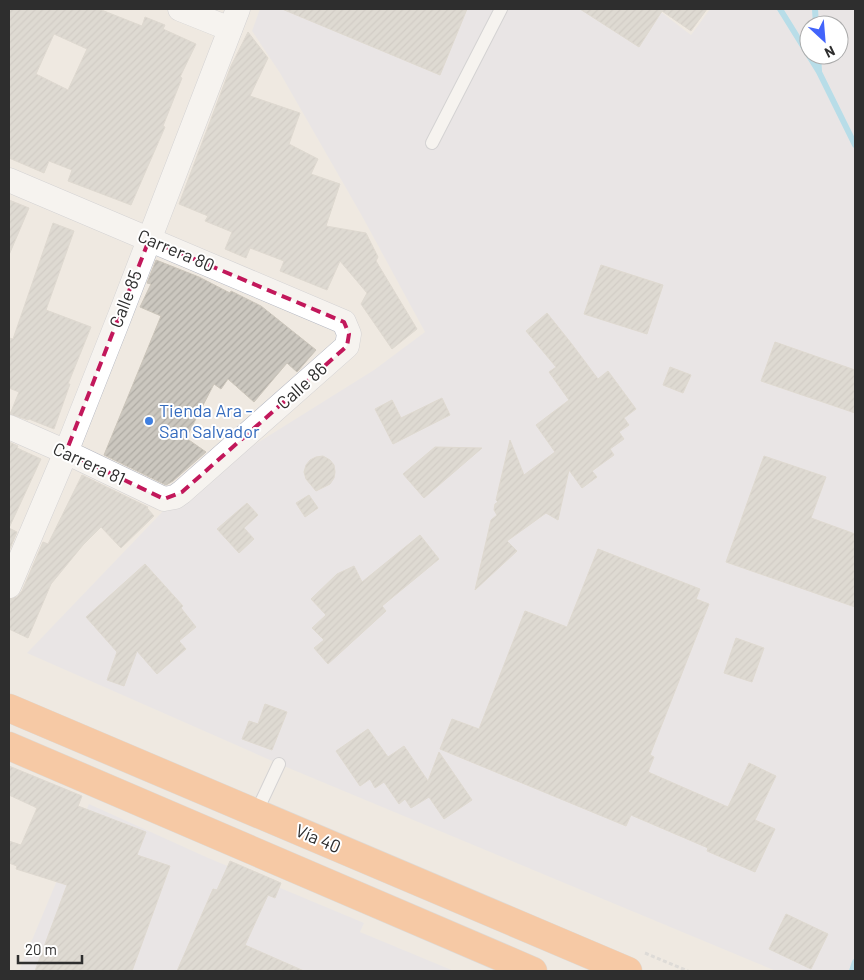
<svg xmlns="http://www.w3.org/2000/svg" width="864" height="980" viewBox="0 0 864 980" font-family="Barlow,sans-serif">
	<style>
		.industrial { fill: #e3e1e8; fill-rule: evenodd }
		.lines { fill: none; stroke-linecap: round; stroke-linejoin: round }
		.stream { stroke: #75cff0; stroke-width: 6 }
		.building { fill: url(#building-hatch); stroke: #cbc5ba; fill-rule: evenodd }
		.lane-casing { stroke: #b4b7c1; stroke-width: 14 }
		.street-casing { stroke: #b4b7c1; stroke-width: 25 }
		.highway-casing { stroke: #c9c9c9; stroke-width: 29 }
		.path { stroke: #c9c9c9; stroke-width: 3; stroke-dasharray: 4 2.5; stroke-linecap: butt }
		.lane { stroke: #fff; stroke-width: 12 }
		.street { stroke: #fff; stroke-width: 24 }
		.highway { stroke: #ffa35c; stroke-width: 28 }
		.marked { fill: none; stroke: #c2185b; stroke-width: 4; stroke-dasharray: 10 6; stroke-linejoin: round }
		.shop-dot { fill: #3f7fe0; stroke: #fff; stroke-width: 2 }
		.labels { text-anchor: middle; stroke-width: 4; stroke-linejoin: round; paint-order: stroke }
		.street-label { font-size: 18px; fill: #2e2e2e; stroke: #fff }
		.shop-label { font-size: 18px; fill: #366cbe; stroke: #fff; text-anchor: start }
	</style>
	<defs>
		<pattern id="building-hatch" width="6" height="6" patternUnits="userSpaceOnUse" patternTransform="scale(1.25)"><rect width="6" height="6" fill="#cbc7bf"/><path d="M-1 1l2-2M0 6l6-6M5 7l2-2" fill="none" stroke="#afaba4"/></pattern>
	</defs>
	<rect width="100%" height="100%" fill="#efe9e1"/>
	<g class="industrial">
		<path d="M260,9h397l34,26 19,-26h145v962h-79l-497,-207 -252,-111 137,-143 71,-53 139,-87 51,-38 -63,-116 -82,-143 -28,-42zM809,25h30v30h-30z"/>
		<polygon points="89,804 206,857 364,923 360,932 454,971 19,971"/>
	</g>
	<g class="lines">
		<g class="stream">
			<polyline points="780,9 819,72 855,145"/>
			<polyline points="815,9 816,25"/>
			<polyline points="818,55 819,71"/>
			<polyline points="852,971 855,962"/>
		</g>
	</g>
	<g class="building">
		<path d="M9,9h90l43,17 3,-9 20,8 -2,4 33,15 -16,33 2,1 -19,48 2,1 -34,78 -63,-24 4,-11 -23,-9 -5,12 -35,-15zM54,34l33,15 -19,41 -32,-16z"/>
		<polygon points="282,9 467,9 440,75"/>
		<polygon points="580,9 707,9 691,31 662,11 639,47"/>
		<polygon points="248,32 268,58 250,96 300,113 289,144 318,159 311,174 340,184 326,226 366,233 378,257 376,261 417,329 392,349 361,304 367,293 340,261 327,290 280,271 284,261 250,248 246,258 225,249 232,232 205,221 208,216 179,204 231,66"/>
		<polygon points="9,200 29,208 9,255"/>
		<polygon points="53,223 74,231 46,310 91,327 68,384 70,384 54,429 29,419 28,420 10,414 19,392 9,388 9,338 13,339"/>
		<polygon points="156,260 199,277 230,293 231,291 261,306 316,350 297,372 287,363 254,402 228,379 221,389 214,384 186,438 206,452 173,481 166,485 104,455 161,316 140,307 151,284 147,283"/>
		<polygon points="601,265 663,285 647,334 584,314"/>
		<polygon points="547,313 571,343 598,379 608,371 636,409 624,418 629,425 619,432 624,439 610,449 614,455 592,471 597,477 582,488 569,470 558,520 546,513 507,541 517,551 475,590 491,520 497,515 494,510 495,504 498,502 496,500 510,440 524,475 555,452 536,425 569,400 549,372 556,367 526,331"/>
		<polygon points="775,342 855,370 855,413 761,381"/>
		<polygon points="670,367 691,375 683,393 663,385"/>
		<polygon points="442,398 450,415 393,444 375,409 392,400 401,418"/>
		<polygon points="9,442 18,446 17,448 41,459 9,528 17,532 9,551"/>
		<polygon points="435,447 482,448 424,498 403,474"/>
		<polygon points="323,456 330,460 334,465 335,472 334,478 330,484 316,491 306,479 304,472 306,465 310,460 316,457"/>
		<polygon points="764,456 826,477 811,518 855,534 855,607 726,562"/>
		<polygon points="82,475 148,507 147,508 154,516 121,548 101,527 83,545 51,584 28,638 9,629 9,599 17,597 22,591 43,542 48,544"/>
		<polygon points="309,495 318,508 305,517 296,503"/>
		<polygon points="247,503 258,515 244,528 254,539 239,553 217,529"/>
		<polygon points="420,535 439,559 382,606 386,611 328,664 314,648 324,640 312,628 326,615 311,599 337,574 354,566 362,582"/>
		<polygon points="598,549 700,589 696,599 709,604 650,755 654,757 648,772 728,807 749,763 776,776 755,820 775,829 755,872 707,851 708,848 631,815 626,826 440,749 452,719 479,729 525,611 567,627"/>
		<polygon points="145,564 183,606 181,608 196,627 179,641 186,649 157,674 137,651 124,686 107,680 117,652 86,617"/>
		<polygon points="736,638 764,648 752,682 724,673"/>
		<polygon points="265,704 287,712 272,750 242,739 249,721 258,724"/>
		<polygon points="368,729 388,757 404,746 428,781 439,752 472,800 444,819 429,797 411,808 405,799 399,804 384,782 375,788 370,779 360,786 336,751"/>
		<polygon points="9,766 82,796 78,806 146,832 137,855 170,866 132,971 35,971 67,885 16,869 17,866 9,863 9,841 21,845 37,808 9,795"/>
		<polygon points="230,861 281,883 275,898 268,895 245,945 304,971 177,971 213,889 217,890"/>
		<polygon points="786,914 828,934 811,969 769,949"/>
	</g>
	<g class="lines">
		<g class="lane-casing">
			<g id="lane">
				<polyline points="432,143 501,9"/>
				<polyline points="256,813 279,764"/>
			</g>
		</g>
		<g class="street-casing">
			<g id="street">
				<polyline points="180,9 230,29"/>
				<polyline points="9,180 344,322 349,334 347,346 182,492 175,497 164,499 66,452 9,427"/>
				<polyline points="9,586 66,452 119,318 238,9"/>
			</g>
		</g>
		<g class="highway-casing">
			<g id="highway">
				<polyline points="9,708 628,971"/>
				<polyline points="9,746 533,971"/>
			</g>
		</g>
		<polyline class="path" points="645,953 688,971"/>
		<use href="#lane" class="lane"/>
		<use href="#street" class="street"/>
		<use href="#highway" class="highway"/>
	</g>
	<path d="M0 0H864V980H0ZM149,240l195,82 5,12 -2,12 -165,146 -18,7 -98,-47z" fill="#efe9e1" fill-opacity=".55" fill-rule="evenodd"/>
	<path class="marked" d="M149,240l195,82 5,12 -2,12 -165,146 -18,7 -98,-47z"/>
	<circle class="shop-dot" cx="149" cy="421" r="5"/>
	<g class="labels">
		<g class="street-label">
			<text transform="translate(176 251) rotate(23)" y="6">Carrera 80</text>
			<text transform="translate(126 299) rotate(-69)" y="6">Calle 85</text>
			<text transform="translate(302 386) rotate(-42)" y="6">Calle 86</text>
			<text transform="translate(89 464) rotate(25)" y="6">Carrera 81</text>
			<text transform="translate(318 839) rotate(23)" y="6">Vía 40</text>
		</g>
		<g class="shop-label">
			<text x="159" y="417">Tienda Ara -<tspan x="159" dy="21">San Salvador</tspan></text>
		</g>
	</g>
	<rect width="864" height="980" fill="none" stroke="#2e2e2e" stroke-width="20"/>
	<g transform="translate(824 40) rotate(154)"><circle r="24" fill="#ffffff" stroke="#ababab"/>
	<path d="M0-4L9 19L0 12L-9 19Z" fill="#4264fb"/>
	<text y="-8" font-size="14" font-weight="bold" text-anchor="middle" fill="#2e2e2e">N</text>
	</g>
	<path d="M18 955v8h64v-8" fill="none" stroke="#2e2e2e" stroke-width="2.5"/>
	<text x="25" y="955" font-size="15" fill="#2e2e2e" stroke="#ffffff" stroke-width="4" paint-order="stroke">20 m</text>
</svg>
